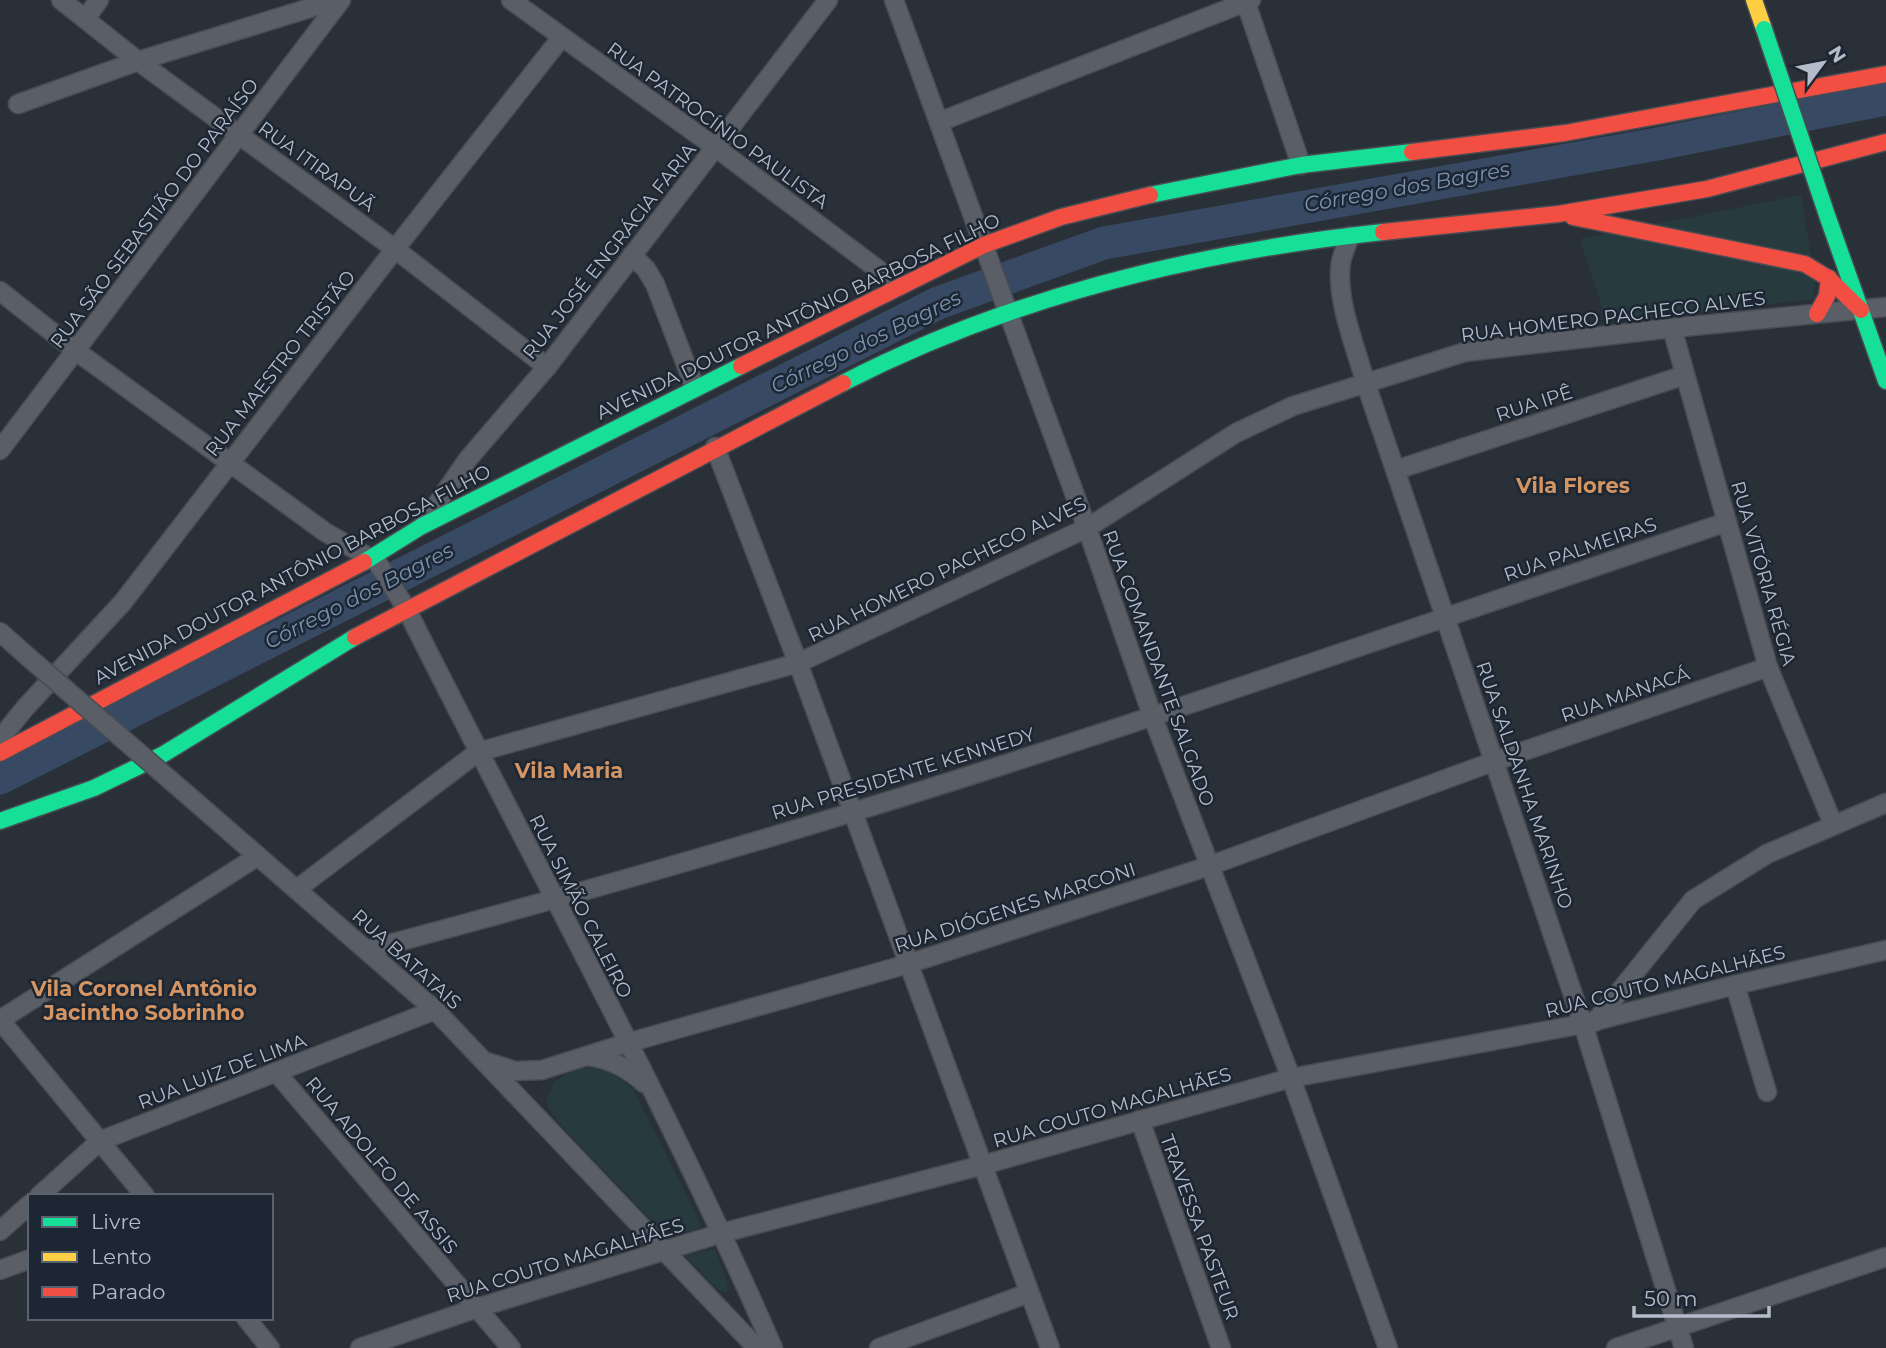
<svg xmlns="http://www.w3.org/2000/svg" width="1886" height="1348" viewBox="0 0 1886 1348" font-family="Montserrat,sans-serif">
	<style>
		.green { fill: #273a3e }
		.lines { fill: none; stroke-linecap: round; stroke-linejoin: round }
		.river { stroke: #384963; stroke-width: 33 }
		.street-casing { stroke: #484c53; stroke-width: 21 }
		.fast-casing { stroke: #484c53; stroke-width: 19 }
		.slow-casing { stroke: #484c53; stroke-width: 19 }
		.jam-casing { stroke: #484c53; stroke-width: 19 }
		.street { stroke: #5a5e66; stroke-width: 18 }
		.fast { stroke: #16e098; stroke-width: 16 }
		.slow { stroke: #ffcf43; stroke-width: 16 }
		.jam { stroke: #f24e42; stroke-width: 16 }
		.street-bridge-casing { stroke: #484c53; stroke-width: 21; stroke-linecap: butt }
		.fast-bridge-casing { stroke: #484c53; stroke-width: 19; stroke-linecap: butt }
		.street-bridge { stroke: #5a5e66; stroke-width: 18 }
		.fast-bridge { stroke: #16e098; stroke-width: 16 }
		.labels { text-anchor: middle; stroke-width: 5; stroke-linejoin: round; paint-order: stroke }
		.street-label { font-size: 19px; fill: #b4bcc9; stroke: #1d2633 }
		.water-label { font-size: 21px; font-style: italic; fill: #7c92b1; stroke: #1d2633 }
		.neighbourhood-label { font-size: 21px; font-weight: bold; fill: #d59563; stroke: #1d2633 }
	</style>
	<rect width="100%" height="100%" fill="#2a3038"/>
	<g class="green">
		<polygon points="1801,195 1815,280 1814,299 1607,323 1580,239"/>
		<polygon points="576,1068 594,1068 611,1073 633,1089 702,1227 676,1235 661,1230 557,1121 546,1102 554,1082"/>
		<polygon points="715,1249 728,1284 727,1292 718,1290 685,1255"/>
	</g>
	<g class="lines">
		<polyline class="river" points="0,778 938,303 1104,243 1657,144 1886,99"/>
		<g class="street-casing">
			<g id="street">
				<polyline points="61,0 138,61 395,249 547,367"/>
				<polyline points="511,0 715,147 900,286"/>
				<polyline points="894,0 1087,528 1152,715 1291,1078 1388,1348"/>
				<polyline points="1245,0 1301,165"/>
				<polyline points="85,19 99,0"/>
				<polyline points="18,104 138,61 336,0"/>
				<polyline points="939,122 1251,0"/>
				<path d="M1350,236c-3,8 -7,17 -9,26 -6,36 15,86 25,122l217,640 101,324"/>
				<polyline points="632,255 646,269 655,284 695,388"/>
				<path d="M0,291l76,60 249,181 52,30 29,46c123,246 257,487 367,740"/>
				<polyline points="1672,328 1768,667 1833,824"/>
				<polyline points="715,447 798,663 1050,1348"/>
				<polyline points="0,450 341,0"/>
				<polyline points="1396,470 1685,375"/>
				<polyline points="424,523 468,459 547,367 828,0"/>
				<polyline points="0,632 27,656"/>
				<polyline points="0,739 25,708 123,602 395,249 561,38"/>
				<polyline points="176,785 435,1010 757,1348"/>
				<polyline points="297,889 478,752 798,663 1087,528 1236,433 1293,406 1465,352 1672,328 1886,307"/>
				<path d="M367,950c162,-43 323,-88 483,-137 294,-90 585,-193 877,-291"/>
				<polyline points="1735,985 1767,1092"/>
				<polyline points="1595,1022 1693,900 1767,854 1886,803"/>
				<path d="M588,1056c22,3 40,12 56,27"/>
				<polyline points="487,1062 515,1071 542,1070 627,1043 908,964 1209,866 1495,761 1768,667"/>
				<polyline points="276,1072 511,1348"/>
				<polyline points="1140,1120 1221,1348"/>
				<polyline points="39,1196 100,1141 435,1010"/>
				<polyline points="145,1196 0,1020 258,856"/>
				<polyline points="0,1231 30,1204"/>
				<polyline points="0,1270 30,1259"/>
				<polyline points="246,1318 270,1348"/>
				<polyline points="360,1348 477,1308 722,1233 983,1165 1291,1078 1583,1024 1735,985 1886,950"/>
				<polyline points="879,1348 1029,1293"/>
				<polyline points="1616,1348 1886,1257"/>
			</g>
		</g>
		<g class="fast-casing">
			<g id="fast">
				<polyline points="1150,195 1301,165 1412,152"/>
				<polyline points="1828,218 1886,381"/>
				<path d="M843,383c169,-87 353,-131 540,-151"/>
				<polyline points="364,562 422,526 741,366"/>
				<polyline points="0,821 94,788 162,755 355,637"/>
			</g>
		</g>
		<g class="slow-casing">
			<polyline id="slow" points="1754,0 1764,29"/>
		</g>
		<g class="jam-casing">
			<g id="jam">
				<polyline points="1412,152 1565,133 1886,74"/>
				<polyline points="1573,217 1805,264 1828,278 1861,310"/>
				<polyline points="1383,232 1558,214 1707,189 1886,142"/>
				<polyline points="1817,314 1827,296 1829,278"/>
				<polyline points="741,366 984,245 1061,217 1150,195"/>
				<polyline points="355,637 843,383"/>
				<polyline points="0,753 364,562"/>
			</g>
		</g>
		<use href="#street" class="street"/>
		<use href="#fast" class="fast"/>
		<use href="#slow" class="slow"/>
		<use href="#jam" class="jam"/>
		<g class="street-bridge-casing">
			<polyline id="street-bridge" points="27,656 176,785"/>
		</g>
		<g class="fast-bridge-casing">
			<polyline id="fast-bridge" points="1764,29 1828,218"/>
		</g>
		<use href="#street-bridge" class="street-bridge"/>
		<use href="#fast-bridge" class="fast-bridge"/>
	</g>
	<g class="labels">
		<g class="street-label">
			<text transform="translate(718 125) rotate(36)" y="7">RUA PATROCÍNIO PAULISTA</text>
			<text transform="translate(317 166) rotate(36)" y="7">RUA ITIRAPUÃ</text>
			<text transform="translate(154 213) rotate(-53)" y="7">RUA SÃO SEBASTIÃO DO PARAÍSO</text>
			<text transform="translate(609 251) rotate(-52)" y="7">RUA JOSÉ ENGRÁCIA FARIA</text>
			<text transform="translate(798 316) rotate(-26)" y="7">AVENIDA DOUTOR ANTÔNIO BARBOSA FILHO</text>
			<text transform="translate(1613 316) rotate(-7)" y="7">RUA HOMERO PACHECO ALVES</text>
			<text transform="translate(280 363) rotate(-52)" y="7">RUA MAESTRO TRISTÃO</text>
			<text transform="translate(1534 403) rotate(-18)" y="7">RUA IPÊ</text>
			<text transform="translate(1580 549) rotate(-19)" y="7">RUA PALMEIRAS</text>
			<text transform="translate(947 569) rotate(-26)" y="7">RUA HOMERO PACHECO ALVES</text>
			<text transform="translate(1764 573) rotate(74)" y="7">RUA VITÓRIA RÉGIA</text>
			<text transform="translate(292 574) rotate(-28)" y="7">AVENIDA DOUTOR ANTÔNIO BARBOSA FILHO</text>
			<text transform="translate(1159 668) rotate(70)" y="7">RUA COMANDANTE SALGADO</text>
			<text transform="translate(1625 694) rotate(-19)" y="7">RUA MANACÁ</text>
			<text transform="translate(903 773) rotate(-17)" y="7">RUA PRESIDENTE KENNEDY</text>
			<text transform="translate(1525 785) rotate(71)" y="7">RUA SALDANHA MARINHO</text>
			<text transform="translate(581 906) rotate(63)" y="7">RUA SIMÃO CALEIRO</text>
			<text transform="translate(1015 907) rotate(-18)" y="7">RUA DIÓGENES MARCONI</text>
			<text transform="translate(407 959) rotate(42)" y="7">RUA BATATAIS</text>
			<text transform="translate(1665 981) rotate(-14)" y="7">RUA COUTO MAGALHÃES</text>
			<text transform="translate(222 1071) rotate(-21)" y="7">RUA LUIZ DE LIMA</text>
			<text transform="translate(1112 1107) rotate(-16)" y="7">RUA COUTO MAGALHÃES</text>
			<text transform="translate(382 1165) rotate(50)" y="7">RUA ADOLFO DE ASSIS</text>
			<text transform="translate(1200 1227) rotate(70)" y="7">TRAVESSA PASTEUR</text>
			<text transform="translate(565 1260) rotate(-17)" y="7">RUA COUTO MAGALHÃES</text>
		</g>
		<g class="water-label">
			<text transform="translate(1407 187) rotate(-10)" y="7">Córrego dos Bagres</text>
			<text transform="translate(866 342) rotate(-26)" y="7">Córrego dos Bagres</text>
			<text transform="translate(359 596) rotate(-27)" y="7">Córrego dos Bagres</text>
		</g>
		<g class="neighbourhood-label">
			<text x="1573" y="493">Vila Flores</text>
			<text x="569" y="778">Vila Maria</text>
			<text x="144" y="996">Vila Coronel Antônio<tspan x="144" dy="24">Jacintho Sobrinho</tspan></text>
		</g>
	</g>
	<rect x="28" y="1194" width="245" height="126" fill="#1d2633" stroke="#59626f" stroke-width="2"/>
	<rect x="42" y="1217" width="35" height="10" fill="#16e098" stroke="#59626f" stroke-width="2"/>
	<text x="91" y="1229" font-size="21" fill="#b4bcc9">Livre</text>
	<rect x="42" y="1252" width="35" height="10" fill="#ffcf43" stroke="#59626f" stroke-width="2"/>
	<text x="91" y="1264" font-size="21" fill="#b4bcc9">Lento</text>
	<rect x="42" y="1287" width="35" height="10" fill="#f24e42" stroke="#59626f" stroke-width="2"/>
	<text x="91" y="1299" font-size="21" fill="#b4bcc9">Parado</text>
	<g transform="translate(1823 63) rotate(58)" stroke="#1d2633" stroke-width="5" paint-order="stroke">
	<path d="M0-5L12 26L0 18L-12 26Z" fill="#b4bcc9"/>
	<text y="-10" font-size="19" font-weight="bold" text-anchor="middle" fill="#b4bcc9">N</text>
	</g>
	<path d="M1634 1306v10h135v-10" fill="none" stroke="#b4bcc9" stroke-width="3.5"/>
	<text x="1644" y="1306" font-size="21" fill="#b4bcc9" stroke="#1d2633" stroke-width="5" paint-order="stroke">50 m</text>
</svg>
